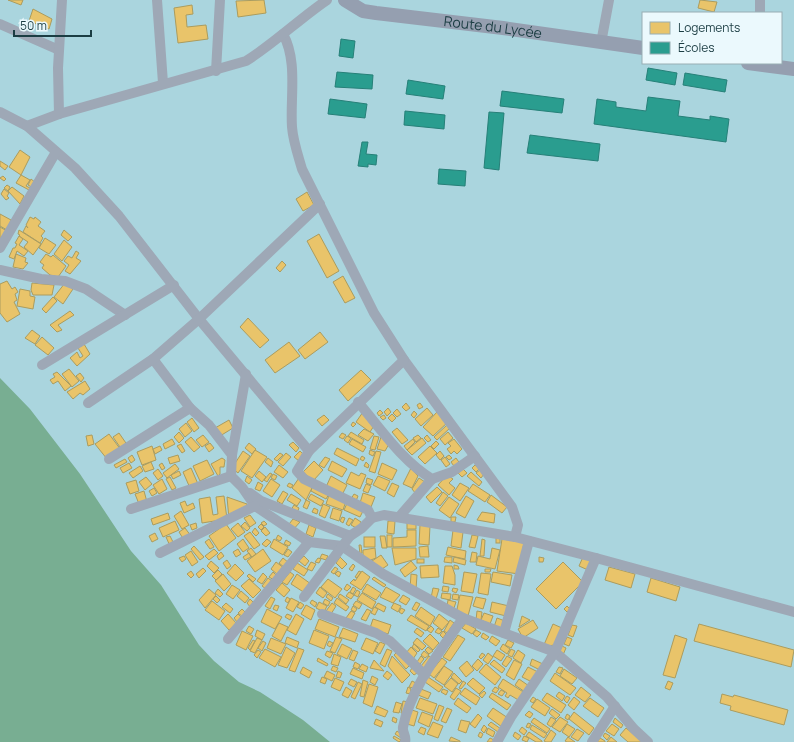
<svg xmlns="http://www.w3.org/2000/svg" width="794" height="742" viewBox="0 0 794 742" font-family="Manrope,sans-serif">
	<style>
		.water { fill: #78ae92 }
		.homes { fill: #e9c46a; stroke: #ab9c5e }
		.schools { fill: #2a9d8f; stroke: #268078 }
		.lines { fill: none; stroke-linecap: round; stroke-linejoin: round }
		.street { stroke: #9ea8b6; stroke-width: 10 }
		.secondary { stroke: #959fb0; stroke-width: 14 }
		.labels { text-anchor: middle; stroke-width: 4; stroke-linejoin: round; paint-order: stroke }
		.street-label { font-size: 14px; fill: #1b3d43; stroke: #ebf9fd }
	</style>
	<rect width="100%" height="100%" fill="#aad5de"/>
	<polygon class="water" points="0,378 30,409 80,474 131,551 161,585 199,645 214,661 239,682 260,692 303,720 330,742 0,742"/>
	<g class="homes">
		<polygon points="8,0 23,0 21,5"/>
		<polygon points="264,0 266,13 238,17 236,1"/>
		<polygon points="700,0 717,2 714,12 698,8"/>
		<polygon points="192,5 193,14 186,15 187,27 206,25 208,39 178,43 174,8"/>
		<polygon points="33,9 52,19 49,29 29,21"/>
		<polygon points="20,150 30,157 21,175 9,167"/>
		<polygon points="0,161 8,166 5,170 0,166"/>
		<polygon points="21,175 30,180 26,186 30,188 29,190 16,183"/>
		<polygon points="3,176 6,179 4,181 0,178"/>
		<polygon points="31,179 36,183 33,188 28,185"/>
		<polygon points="7,185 10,187 8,191 4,188"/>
		<polygon points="12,187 24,196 20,204 8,191"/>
		<polygon points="4,189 9,193 7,196 9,198 6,200 1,194"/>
		<polygon points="307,192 314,205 303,211 296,199"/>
		<polygon points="0,214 11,220 7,230 0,226"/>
		<polygon points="30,217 34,219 35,217 41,222 38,226 45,231 41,236 43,238 40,243 23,232 26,226 28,228 26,225"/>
		<polygon points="0,227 7,231 0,239"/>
		<polygon points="19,230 41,244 33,255 24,247 28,242 19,236 20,235 18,234"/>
		<polygon points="64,230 72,237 68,241 61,235"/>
		<polygon points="319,234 339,271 327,278 307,241"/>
		<polygon points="19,236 23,239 19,245 28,251 24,256 17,251 14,259 9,257 13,248 15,248 17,244 15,243"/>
		<polygon points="45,238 56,245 49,254 39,248"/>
		<polygon points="64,240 72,247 62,261 54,254"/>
		<polygon points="76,251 79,253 76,258 81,261 70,274 65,271 69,265 64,261 68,256 72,258"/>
		<polygon points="16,254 26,258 25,262 28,263 23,269 13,267"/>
		<polygon points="46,254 51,257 53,255 66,266 58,277 50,275 42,268 44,265 40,262"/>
		<polygon points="282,261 286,265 280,272 276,268"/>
		<polygon points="343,276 355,298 345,303 333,282"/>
		<polygon points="7,281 12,289 15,287 18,292 15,294 17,300 14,302 20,314 7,322 0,313 0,284"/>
		<polygon points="32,283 54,285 52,295 33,295 31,290"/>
		<polygon points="65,283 73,289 63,304 54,297"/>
		<polygon points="20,289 30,291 30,296 35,297 33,309 17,306"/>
		<polygon points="53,297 57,301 46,313 42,309"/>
		<polygon points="70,311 74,315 58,325 62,330 57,332 50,325"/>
		<polygon points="248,318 269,340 260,348 240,327"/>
		<polygon points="32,330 40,336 35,344 25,338"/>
		<polygon points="320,332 328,342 305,359 298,350"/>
		<polygon points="42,337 54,348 48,355 35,345"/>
		<polygon points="289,342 300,356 275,373 265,360"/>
		<polygon points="84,344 90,354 77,366 70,358 77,352 80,358 83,356 78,348"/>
		<polygon points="69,369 79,381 72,387 62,374"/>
		<polygon points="361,370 371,380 348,401 339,390"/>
		<polygon points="57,372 71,386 65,391 58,381 53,384 50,380 55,377 53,374"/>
		<polygon points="80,373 84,378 81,382 76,376"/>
		<polygon points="85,381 90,389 83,395 80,393 73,399 67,392"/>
		<polygon points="406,403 410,408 406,411 402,407"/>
		<polygon points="420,403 423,407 419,409 417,405"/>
		<polygon points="388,408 391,412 387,416 384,412"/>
		<polygon points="427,408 433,415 421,426 415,419"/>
		<polygon points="397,409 401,414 397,417 393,413"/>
		<polygon points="380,410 383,413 379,416 377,413"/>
		<polygon points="414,411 417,414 414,418 411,415"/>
		<polygon points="363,412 377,421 370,432 356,422"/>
		<polygon points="437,412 448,422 433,436 423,427"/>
		<polygon points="392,414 396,418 392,422 388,418"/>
		<polygon points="324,415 329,420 322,426 317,420"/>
		<polygon points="384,415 386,418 383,420 380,417"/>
		<polygon points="192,418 199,428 194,432 187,422"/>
		<polygon points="229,420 233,428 220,436 215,428"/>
		<polygon points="353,422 356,424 353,427 351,425"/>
		<polygon points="186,423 192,431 185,437 179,429"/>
		<polygon points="447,425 450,428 437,440 434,437"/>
		<polygon points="397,428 408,440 402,444 392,432"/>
		<polygon points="364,429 374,434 368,441 358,435"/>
		<polygon points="179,432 184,438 179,443 174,437"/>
		<polygon points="351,432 364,440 362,444 348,436"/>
		<polygon points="448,432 453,438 445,445 440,439"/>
		<polygon points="119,433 128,446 122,450 113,437"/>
		<polygon points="342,433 346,435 343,439 339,437"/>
		<polygon points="109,434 121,450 107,459 95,444"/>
		<polygon points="92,435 94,444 88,446 86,436"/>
		<polygon points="203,435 209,442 202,447 196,440"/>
		<polygon points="418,435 421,438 416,442 413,438"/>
		<polygon points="427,435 431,440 428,442 424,438"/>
		<polygon points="347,436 351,438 348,443 344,440"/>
		<polygon points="374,436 379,437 375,450 370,449"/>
		<polygon points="191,437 200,447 194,452 185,442"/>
		<polygon points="381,437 389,444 385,451 377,449"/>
		<polygon points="422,438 426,443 412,455 407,450"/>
		<polygon points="172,439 175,444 165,449 163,444"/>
		<polygon points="352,439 366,447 363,452 349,444"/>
		<polygon points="413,439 415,442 407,450 404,446"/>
		<polygon points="454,439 462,449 457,454 454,451 451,454 447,449 451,446 448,443"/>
		<polygon points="436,441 439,444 434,449 431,446"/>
		<polygon points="293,442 299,448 296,452 289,445"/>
		<polygon points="210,443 214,448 209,452 205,446"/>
		<polygon points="249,443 256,449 252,454 245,448"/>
		<polygon points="181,444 185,451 182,453 177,446"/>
		<polygon points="152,446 156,460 142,465 137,452"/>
		<polygon points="160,446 162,450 155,454 153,449"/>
		<polygon points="430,446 437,453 425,464 418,457"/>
		<polygon points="337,448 359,459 356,466 334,454"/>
		<polygon points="255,450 267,457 252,478 241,471"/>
		<polygon points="370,450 375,452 373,456 369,454"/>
		<polygon points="243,451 250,456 238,473 232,468"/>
		<polygon points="300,451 304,455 299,461 294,457"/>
		<polygon points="376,451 381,452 375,473 369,471"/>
		<polygon points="440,451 444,456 440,460 436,455"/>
		<polygon points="280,453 283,455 277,461 274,459"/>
		<polygon points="286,453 291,457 283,466 278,462"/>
		<polygon points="132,455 135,460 131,463 128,458"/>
		<polygon points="178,455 180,461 170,464 168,458"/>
		<polygon points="449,455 452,458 449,460 446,457"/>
		<polygon points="362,456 365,458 363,461 360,459"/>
		<polygon points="325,457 330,459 324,468 319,465"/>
		<polygon points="445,457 450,464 446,467 441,460"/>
		<polygon points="222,458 225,460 224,467 220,467 220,474 218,476 211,464"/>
		<polygon points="268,458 273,462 271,467 265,462"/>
		<polygon points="456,458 461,465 456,469 451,462"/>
		<polygon points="125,459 127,462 116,468 114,465"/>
		<polygon points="207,460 214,474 200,481 193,466"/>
		<polygon points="314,461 323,470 313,481 303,472"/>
		<polygon points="332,461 347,469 342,477 328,470"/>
		<polygon points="151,462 154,469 145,472 142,466"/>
		<polygon points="366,462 369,465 368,468 364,466"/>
		<polygon points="129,463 132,468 123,473 120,468"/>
		<polygon points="162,463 165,468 162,470 159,465"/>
		<polygon points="382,463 397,470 392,480 378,474"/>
		<polygon points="175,464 179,469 167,478 163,473"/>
		<polygon points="279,465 288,472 283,478 274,472"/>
		<polygon points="475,465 479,469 476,472 472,468"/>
		<polygon points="140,466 143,471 133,478 129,473"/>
		<polygon points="191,468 198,484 190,488 183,472"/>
		<polygon points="411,468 418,476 412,488 403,484"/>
		<polygon points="158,469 163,476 158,480 153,473"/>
		<polygon points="463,469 467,473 462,477 458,473"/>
		<polygon points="480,470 484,474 481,478 476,473"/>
		<polygon points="179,471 181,475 173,479 171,475"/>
		<polygon points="259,471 266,477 262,482 255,476"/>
		<polygon points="351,472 359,476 361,473 366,475 360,489 346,483"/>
		<polygon points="471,472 482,482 479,486 467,476"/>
		<polygon points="270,473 272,474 267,482 264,480"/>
		<polygon points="273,474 277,476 275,480 271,478"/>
		<polygon points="447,475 453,479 449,483 455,488 449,495 438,485"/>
		<polygon points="247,476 252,480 249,484 245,481"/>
		<polygon points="331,476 347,485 342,495 326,487"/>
		<polygon points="378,476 390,481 385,491 373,485"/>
		<polygon points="146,477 152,484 145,490 139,482"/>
		<polygon points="170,477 176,488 172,490 166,479"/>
		<polygon points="299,478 313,486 306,500 292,488"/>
		<polygon points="367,478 373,480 371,485 366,483"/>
		<polygon points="419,478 425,482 416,494 412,489"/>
		<polygon points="162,479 167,489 159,494 153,485"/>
		<polygon points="271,479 280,485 272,497 263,491"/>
		<polygon points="136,480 139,491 130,494 126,483"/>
		<polygon points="258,482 263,485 260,491 255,489"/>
		<polygon points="289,483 293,485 291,488 287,486"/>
		<polygon points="392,483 399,486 394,497 387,493"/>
		<polygon points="460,483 469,488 460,501 452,495"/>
		<polygon points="366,484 371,486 368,493 363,491"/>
		<polygon points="473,484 490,495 485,502 468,491"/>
		<polygon points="313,485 329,494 326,499 311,491"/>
		<polygon points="437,487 442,492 431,503 426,497"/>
		<polygon points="154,488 157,493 152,496 149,491"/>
		<polygon points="144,491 147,502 139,504 135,494"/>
		<polygon points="283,491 288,494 282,504 277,501"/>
		<polygon points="443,492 448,496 440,506 436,503"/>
		<polygon points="363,493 375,497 371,507 360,503"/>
		<polygon points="291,494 301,500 297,506 287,500"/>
		<polygon points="311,494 324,501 321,506 308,499"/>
		<polygon points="354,494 358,496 356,501 351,499"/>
		<polygon points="329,495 346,501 343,510 326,504"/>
		<polygon points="491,495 507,507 502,513 487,502"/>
		<polygon points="224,496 227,519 202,523 199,499 210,497 213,515 218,514 216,497"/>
		<polygon points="466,496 474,501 465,518 456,513"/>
		<polygon points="227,497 247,504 247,508 229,519"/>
		<polygon points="449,497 459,504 450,518 439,510"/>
		<polygon points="306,500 310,502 307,509 303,507"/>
		<polygon points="185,501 187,506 193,503 195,508 184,513 180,503"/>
		<polygon points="348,501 364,509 360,517 344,510"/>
		<polygon points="323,504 330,507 325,518 319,515"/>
		<polygon points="294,505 299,508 297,513 291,510"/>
		<polygon points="314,508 318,510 317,514 312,512"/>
		<polygon points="333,508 342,511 339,521 330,518"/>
		<polygon points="181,511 189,525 182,529 174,516"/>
		<polygon points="482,512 495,514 494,523 477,520"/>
		<polygon points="168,513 170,519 153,525 151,519"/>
		<polygon points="250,515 256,523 250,527 244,518"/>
		<polygon points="342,517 345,518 343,523 340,521"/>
		<polygon points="451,517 456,517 455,522 451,522"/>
		<polygon points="349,518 353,520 349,526 346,524"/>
		<polygon points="355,518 361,522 358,529 351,525"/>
		<polygon points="293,519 300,522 292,531 286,528"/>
		<polygon points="175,521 179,530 163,537 159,528"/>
		<polygon points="264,521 267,524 264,526 261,523"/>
		<polygon points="388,521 395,521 394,534 387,533"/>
		<polygon points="245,522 250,528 247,531 241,526"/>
		<rect x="407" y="522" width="9" height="7"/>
		<polygon points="196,523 197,528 192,530 190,525"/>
		<polygon points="238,523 245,532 238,537 231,529"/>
		<polygon points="226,524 236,538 219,551 209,536"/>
		<polygon points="261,524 264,527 261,530 258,527"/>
		<polygon points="309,525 316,528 313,537 306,534"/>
		<polygon points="420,525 430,526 429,545 419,544"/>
		<polygon points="265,527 270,533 266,536 261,531"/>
		<polygon points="185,528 191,536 184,540 179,532"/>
		<polygon points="255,528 259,533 256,536 252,532"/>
		<polygon points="407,530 416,530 416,546 393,547 393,538 407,537"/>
		<polygon points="453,530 463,532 461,548 451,546"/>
		<polygon points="250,532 260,545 254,549 244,536"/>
		<polygon points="155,533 158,539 152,542 149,536"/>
		<polygon points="278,535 282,538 280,541 276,539"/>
		<rect x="387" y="535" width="5" height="12"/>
		<polygon points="472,535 478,536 475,548 469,547"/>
		<polygon points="170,536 174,544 170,546 166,537"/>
		<polygon points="380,536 385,536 387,548 382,548"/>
		<rect x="364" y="537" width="11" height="10"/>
		<rect x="496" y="538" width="4" height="5"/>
		<polygon points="209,539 214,547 210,549 205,542"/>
		<polygon points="243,539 249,548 243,552 237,544"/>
		<polygon points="267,539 271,542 266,547 262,544"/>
		<polygon points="274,539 288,547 283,555 270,547"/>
		<polygon points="482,539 485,540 484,556 480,556"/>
		<polygon points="502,539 524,542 519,574 497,571"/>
		<polygon points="286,540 291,543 289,546 284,544"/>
		<polygon points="359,545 361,545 362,553 360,554"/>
		<polygon points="194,546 204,557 200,560 191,549"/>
		<polygon points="428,546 429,557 420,557 419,547"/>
		<polygon points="448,547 466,551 465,559 446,555"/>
		<polygon points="251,548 256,554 252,557 247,551"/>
		<polygon points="375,548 376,558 363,563 363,550"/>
		<polygon points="392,548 416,548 416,559 395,565"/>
		<polygon points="492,548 500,550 495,569 476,565 478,556 490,559"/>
		<polygon points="214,549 218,553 209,560 205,556"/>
		<polygon points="238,549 241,554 236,557 233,552"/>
		<polygon points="263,549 271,561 255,572 247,561"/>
		<polygon points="288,549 292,552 288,557 284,555"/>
		<polygon points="191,551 198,562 192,566 185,555"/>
		<polygon points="221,552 224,556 219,560 217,556"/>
		<polygon points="472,552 477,553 476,562 470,562"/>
		<polygon points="249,553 251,557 245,560 243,557"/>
		<polygon points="322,554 328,556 326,560 320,558"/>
		<polygon points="381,555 388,565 379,571 372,561"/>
		<polygon points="184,556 186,559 182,562 179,558"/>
		<polygon points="304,556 309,561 305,566 299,561"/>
		<polygon points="340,557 347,564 342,569 336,563"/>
		<polygon points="445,557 452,557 452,563 444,562"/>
		<polygon points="454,557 466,560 465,565 453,562"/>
		<polygon points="539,557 544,558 543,562 539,562"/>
		<polygon points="583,557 593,559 588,570 579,566"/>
		<polygon points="283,558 289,563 285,568 279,563"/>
		<polygon points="318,558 321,559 319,563 315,562"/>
		<rect x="417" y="559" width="7" height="4"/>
		<polygon points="227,560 231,566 227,569 223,563"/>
		<polygon points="211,561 219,568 214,573 207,566"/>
		<polygon points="411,561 417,568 405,577 400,570"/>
		<polygon points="276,562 284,568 278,575 271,569"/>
		<polygon points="311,562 316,564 312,571 307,569"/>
		<polygon points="563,562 583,582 556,609 536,589"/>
		<polygon points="297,563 308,570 304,576 293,569"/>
		<polygon points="235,564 244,573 236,581 227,573"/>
		<polygon points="353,564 355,566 352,571 349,569"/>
		<polygon points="438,565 439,577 421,578 420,566"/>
		<polygon points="454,565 458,566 459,569 454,569"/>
		<polygon points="445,566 452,566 455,575 455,585 443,583"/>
		<polygon points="335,567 338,569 334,574 331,572"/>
		<polygon points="609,567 635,574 631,588 605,580"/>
		<polygon points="203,568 206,571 199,578 196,574"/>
		<polygon points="485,569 491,569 490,572 485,572"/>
		<polygon points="218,570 222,574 216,580 212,576"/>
		<polygon points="191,571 194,575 191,578 187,574"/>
		<polygon points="338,571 341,573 339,577 335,574"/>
		<polygon points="359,571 361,572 357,578 355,577"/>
		<polygon points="362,571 370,577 361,590 350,583 354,579 355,581"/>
		<polygon points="273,572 277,576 274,580 269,577"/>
		<polygon points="290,572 294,575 287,585 282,582"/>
		<polygon points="464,572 477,574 473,593 461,591"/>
		<polygon points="493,572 512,575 510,586 491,582"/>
		<polygon points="263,573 267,577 262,584 257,581"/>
		<polygon points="481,573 491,574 488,595 478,593"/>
		<polygon points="223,574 231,584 224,591 215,581"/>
		<polygon points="249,574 256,579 253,582 247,576"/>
		<polygon points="297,574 311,584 305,593 291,584"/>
		<polygon points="411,574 417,575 416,589 410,589"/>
		<polygon points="374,577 386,585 384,587 372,579"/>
		<polygon points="268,578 272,581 266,589 262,586"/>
		<polygon points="651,578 680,587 676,601 647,592"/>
		<polygon points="249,579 261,590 253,598 241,586"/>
		<polygon points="328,579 342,589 335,598 321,587"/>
		<polygon points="282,583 290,590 284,597 276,590"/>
		<polygon points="347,584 351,587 347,591 344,589"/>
		<polygon points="367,584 381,593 376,600 362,592"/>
		<polygon points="232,585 240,590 233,599 226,594"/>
		<polygon points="443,586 449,587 448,592 442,591"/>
		<polygon points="320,587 327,593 323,598 316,593"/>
		<polygon points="353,587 356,589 353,594 350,592"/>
		<polygon points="386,587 400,595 393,603 380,597"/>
		<polygon points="433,588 439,589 436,599 431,598"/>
		<polygon points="453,588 458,589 456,593 452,591"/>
		<polygon points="209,589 216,595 205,608 199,600"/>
		<polygon points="218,589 223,594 220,597 215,593"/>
		<polygon points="357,590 360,592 358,597 354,595"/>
		<polygon points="241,591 249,598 245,603 237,596"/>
		<polygon points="349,592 354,595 351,599 346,596"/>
		<polygon points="362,593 376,602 372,609 357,600"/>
		<polygon points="442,593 451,594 450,600 441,598"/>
		<polygon points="328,594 333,598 331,601 326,597"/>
		<polygon points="340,594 349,600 346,604 338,597"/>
		<polygon points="453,594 459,595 458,600 452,599"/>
		<polygon points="403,595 410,599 406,605 399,601"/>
		<polygon points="460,595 473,597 468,616 456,614"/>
		<polygon points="216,596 220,600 217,603 213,599"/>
		<polygon points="271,597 275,599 270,609 265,606"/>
		<polygon points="287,597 290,599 288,603 285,601"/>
		<polygon points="476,597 486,599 483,609 473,606"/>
		<polygon points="291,598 299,602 293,612 286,608"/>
		<polygon points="337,598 349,607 346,611 334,603"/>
		<polygon points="250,599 255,604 251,608 247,603"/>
		<polygon points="325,599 330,602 328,606 323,603"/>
		<polygon points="312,600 317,603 315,607 310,603"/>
		<polygon points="448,600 456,602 454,608 447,606"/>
		<polygon points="212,601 225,611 219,620 205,610"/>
		<polygon points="356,601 362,604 359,609 353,605"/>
		<polygon points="300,602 304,605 301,609 297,607"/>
		<polygon points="319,602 327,606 324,612 316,608"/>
		<polygon points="416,602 420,604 416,611 412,609"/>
		<polygon points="492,602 509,606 506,616 490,612"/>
		<polygon points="226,603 233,609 230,613 222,607"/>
		<polygon points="332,603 336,606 331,614 326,611"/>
		<polygon points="378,603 386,607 384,612 375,607"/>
		<polygon points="394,603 401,606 398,612 391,608"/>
		<polygon points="275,605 279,606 277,611 273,609"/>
		<polygon points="306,605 315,610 311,620 301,614"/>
		<polygon points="353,606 357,609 355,612 351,610"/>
		<polygon points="567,606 570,609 567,612 564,609"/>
		<polygon points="374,607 378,609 375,615 371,613"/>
		<polygon points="421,607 435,617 430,626 415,616"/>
		<polygon points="401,608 405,610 402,614 399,612"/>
		<polygon points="242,609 246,613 243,617 238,613"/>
		<polygon points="267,609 282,617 275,629 261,622"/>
		<polygon points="367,609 371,611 366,621 361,619"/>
		<polygon points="351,611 355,613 351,620 346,618"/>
		<polygon points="477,611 482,612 481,620 476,620"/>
		<polygon points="484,613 493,616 490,624 481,620"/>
		<polygon points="228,614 237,624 229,630 221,621"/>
		<polygon points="238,614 241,617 237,622 234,618"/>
		<polygon points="287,614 292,616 290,620 285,617"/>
		<polygon points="296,614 304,619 296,635 287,630"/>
		<polygon points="439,614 449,622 442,630 433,623"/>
		<polygon points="411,615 429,626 426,631 407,620"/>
		<polygon points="522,616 530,620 519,627"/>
		<polygon points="497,618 505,621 501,630 494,627"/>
		<polygon points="319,619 339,627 335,637 315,629"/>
		<polygon points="373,619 391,625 388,634 370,628"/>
		<polygon points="450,620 454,623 447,633 444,631"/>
		<polygon points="533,620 538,628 523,638 518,629"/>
		<polygon points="279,623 288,627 281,641 272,636"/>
		<polygon points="466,623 476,629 472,634 462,628"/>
		<polygon points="553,624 562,628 554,645 543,647"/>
		<polygon points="699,624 794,650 791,667 694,641"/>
		<polygon points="572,625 577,626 573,637 568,635"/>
		<polygon points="249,626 254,629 251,634 246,631"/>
		<polygon points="431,626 434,629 431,633 427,630"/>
		<polygon points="343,628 358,634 355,642 339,637"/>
		<polygon points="417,628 424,633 421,637 414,632"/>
		<polygon points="438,628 442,631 439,634 435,632"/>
		<polygon points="257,630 265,634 262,640 255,636"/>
		<polygon points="314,630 329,636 324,649 309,643"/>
		<polygon points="476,630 481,633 477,637 473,634"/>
		<polygon points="242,631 253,636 246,650 236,645"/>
		<polygon points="443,631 446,634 443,638 440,635"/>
		<polygon points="483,633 489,637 486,640 481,637"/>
		<polygon points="430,634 439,643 433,650 423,641"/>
		<polygon points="458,635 465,639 450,661 443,657"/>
		<polygon points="675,635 687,639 675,678 663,675"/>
		<polygon points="492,636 500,641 496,646 489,641"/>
		<polygon points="287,637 299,642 297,648 285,643"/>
		<polygon points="336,637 342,639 335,653 330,651"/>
		<polygon points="567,637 572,639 569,646 564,644"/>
		<polygon points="257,638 262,640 255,653 250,651"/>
		<polygon points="271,638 286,644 281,654 267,648"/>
		<polygon points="366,638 378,643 373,654 361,649"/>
		<polygon points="417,638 426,646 422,650 413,643"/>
		<polygon points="253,640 255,641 250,650 248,648"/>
		<polygon points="508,640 514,643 511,648 505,645"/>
		<polygon points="263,641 266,643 262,651 258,648"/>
		<polygon points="329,641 333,643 330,647 327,645"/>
		<polygon points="380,642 385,644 380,654 375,651"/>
		<polygon points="342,644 352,649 347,659 337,654"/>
		<polygon points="414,644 420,650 418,652 412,647"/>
		<polygon points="503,644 510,649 507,654 500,649"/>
		<polygon points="562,646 566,648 563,655 559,653"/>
		<polygon points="286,647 295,653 287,668 278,665"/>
		<polygon points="411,647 417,653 413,659 406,653"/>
		<polygon points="428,647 433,651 429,654 425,650"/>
		<polygon points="298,648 304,650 295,672 289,670"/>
		<polygon points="265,649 281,657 275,667 259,658"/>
		<polygon points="387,649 392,651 385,667 380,664"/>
		<polygon points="511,649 515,651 512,657 508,655"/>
		<polygon points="258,650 261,652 257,658 254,655"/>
		<polygon points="353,650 358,652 354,661 349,659"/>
		<polygon points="497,650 505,655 501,661 493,656"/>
		<polygon points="518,650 525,655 521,663 513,658"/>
		<polygon points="327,651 333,653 330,658 325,655"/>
		<polygon points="398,651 410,665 406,669 394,655"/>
		<polygon points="424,651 429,655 425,658 421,655"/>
		<polygon points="482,653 485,655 481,659 479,657"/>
		<polygon points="488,653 493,657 488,664 483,660"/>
		<polygon points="334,654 341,657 338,666 331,664"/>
		<polygon points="392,656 410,675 402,683 388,666"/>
		<polygon points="421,656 424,659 420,664 417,662"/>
		<polygon points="429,656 433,659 425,669 421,666"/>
		<polygon points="507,656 512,659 506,667 502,664"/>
		<polygon points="318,658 328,664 327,666 317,661"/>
		<polygon points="442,658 447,662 434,678 429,674"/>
		<polygon points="478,659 483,664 477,671 472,666"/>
		<polygon points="532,659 543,664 540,670 530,665"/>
		<polygon points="374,660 384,671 370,668"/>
		<polygon points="494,660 505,669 502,673 490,664"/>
		<polygon points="514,660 522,664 514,680 506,675"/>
		<polygon points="467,661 474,670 466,677 459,668"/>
		<polygon points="355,662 360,665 358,669 353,667"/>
		<polygon points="362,664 368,667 366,672 359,669"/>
		<polygon points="486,664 501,677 495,685 479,672"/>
		<polygon points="333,666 338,668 336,672 331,670"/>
		<polygon points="444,666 453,672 444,685 435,679"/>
		<polygon points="303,667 312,672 309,678 300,673"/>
		<polygon points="528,667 538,672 532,682 522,677"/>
		<polygon points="559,667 563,668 560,674 556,672"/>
		<polygon points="353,668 364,673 362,679 350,674"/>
		<polygon points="412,668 417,673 414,675 410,671"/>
		<polygon points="564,669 577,678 572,684 560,676"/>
		<polygon points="327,671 335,675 332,681 324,677"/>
		<polygon points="338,671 342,673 340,678 336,677"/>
		<polygon points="387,671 392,675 388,680 383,676"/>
		<polygon points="454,673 462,681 459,684 451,677"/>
		<polygon points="555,673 576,688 570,695 550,681"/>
		<polygon points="372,676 378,679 375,685 370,682"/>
		<polygon points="322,677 327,679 325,684 320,682"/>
		<polygon points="428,677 443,687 439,692 425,682"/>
		<polygon points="335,678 344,682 340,691 331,687"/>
		<polygon points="451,678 458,684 452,692 444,686"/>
		<polygon points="473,678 485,688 479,694 467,684"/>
		<polygon points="351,679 357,682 354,687 348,684"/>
		<polygon points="503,679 525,693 520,701 510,695 508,698 505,696 507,693 498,687"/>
		<polygon points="519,679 529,686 525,692 515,685"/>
		<polygon points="363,680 368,682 364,697 360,696"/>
		<polygon points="412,681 416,683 413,688 409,687"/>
		<polygon points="463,681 466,683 461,689 459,688"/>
		<polygon points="668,681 673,683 670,690 665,688"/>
		<polygon points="358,682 362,684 355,699 351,697"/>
		<polygon points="369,684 378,687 372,707 363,703"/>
		<polygon points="346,687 352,691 348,698 342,695"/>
		<polygon points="408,687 411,689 410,694 406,693"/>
		<polygon points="495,687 499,689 496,693 492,691"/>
		<polygon points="581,687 591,695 585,702 575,695"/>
		<polygon points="456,688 461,691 454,700 450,697"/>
		<polygon points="465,688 480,698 476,705 460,694"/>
		<polygon points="421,689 431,693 428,699 418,695"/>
		<polygon points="443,689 448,691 446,695 441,692"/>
		<polygon points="501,690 505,692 502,696 498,694"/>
		<polygon points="484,691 486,693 482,698 479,695"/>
		<polygon points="559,692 565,696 562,701 556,696"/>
		<polygon points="492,693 511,705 507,710 489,697"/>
		<polygon points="547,693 566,705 561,713 542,700"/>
		<polygon points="722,694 733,697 734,695 788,710 784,725 730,710 731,706 720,703"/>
		<polygon points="567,696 570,698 567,703 564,700"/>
		<polygon points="533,697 536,699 533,703 530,701"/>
		<polygon points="574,697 580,702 574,710 568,705"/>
		<polygon points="420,698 437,704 433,714 416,708"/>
		<polygon points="458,698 471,708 467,713 454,704"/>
		<polygon points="590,698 604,708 598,717 583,706"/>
		<polygon points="537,699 550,708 545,716 531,707"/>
		<polygon points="403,701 409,702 407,714 401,713"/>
		<polygon points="396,702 402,704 399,713 393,712"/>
		<polygon points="439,705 444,707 438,721 434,719"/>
		<polygon points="377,706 388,711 385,717 374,713"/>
		<polygon points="447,708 452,710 446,723 441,721"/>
		<polygon points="493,708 508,718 502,727 487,716"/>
		<polygon points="552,709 560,715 556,719 549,713"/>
		<polygon points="412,710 418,712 414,726 407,724"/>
		<polygon points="529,711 533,714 530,718 525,715"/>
		<polygon points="422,712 433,716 429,727 418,722"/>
		<polygon points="574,712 594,728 589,735 569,719"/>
		<polygon points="478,714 482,718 475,728 470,724"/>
		<polygon points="567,714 570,716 568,720 565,718"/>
		<polygon points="393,717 397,719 396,723 392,721"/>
		<polygon points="551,717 556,720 551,727 547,724"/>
		<polygon points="560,717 568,722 560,732 552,727"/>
		<polygon points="534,718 550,729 547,733 531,722"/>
		<polygon points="615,718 623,725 621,728 613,722"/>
		<polygon points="376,719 383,722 381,727 374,724"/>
		<polygon points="461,720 470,722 466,733 458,730"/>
		<polygon points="433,722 443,726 438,738 427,734"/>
		<polygon points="491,722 501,729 498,732 488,725"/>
		<polygon points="528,723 531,724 529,728 526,727"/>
		<polygon points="567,724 575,729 569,737 562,732"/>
		<polygon points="612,724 619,729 614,736 606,731"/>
		<polygon points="484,725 487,728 484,733 481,730"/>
		<polygon points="532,725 547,734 544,738 530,729"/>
		<polygon points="421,727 426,729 424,735 418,732"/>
		<polygon points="522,727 527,731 524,735 519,731"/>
		<polygon points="488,728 495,732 493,737 486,733"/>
		<polygon points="626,728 642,741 641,742 628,742 620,735"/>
		<polygon points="577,729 584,733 578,741 571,737"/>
		<polygon points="551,730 556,734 551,742 546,742 544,741"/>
		<polygon points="397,731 403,735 401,738 395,734"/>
		<polygon points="480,732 483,734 481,738 478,736"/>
		<polygon points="515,732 521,736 518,740 513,736"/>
		<polygon points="529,732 542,741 542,742 536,742 526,736"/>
		<polygon points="605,733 610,736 607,740 603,736"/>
		<polygon points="394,736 401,740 399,742 393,738"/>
		<polygon points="524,736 529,738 527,742 522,740"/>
		<polygon points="451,737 460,741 460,742 449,741"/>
		<polygon points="568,737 575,742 567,742 565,741"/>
		<polygon points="611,737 617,742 607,742"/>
		<polygon points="490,738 494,740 494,742 487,742"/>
		<polygon points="600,738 605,741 605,742 597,742"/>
	</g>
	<g class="schools">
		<polygon points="341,39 355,41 353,58 339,56"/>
		<polygon points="648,68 677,73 675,85 646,80"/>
		<polygon points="337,72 373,75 372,89 335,87"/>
		<polygon points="685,73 727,80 725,92 683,85"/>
		<polygon points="408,80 445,86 443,99 406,94"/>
		<polygon points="502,91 564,99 562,113 500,106"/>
		<polygon points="648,97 680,101 678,116 710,120 710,116 729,119 726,142 594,124 597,99 616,102 616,107 646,111"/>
		<polygon points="330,99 367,104 365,118 328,114"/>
		<polygon points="405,111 445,115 444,129 404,125"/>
		<polygon points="489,112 504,113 499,170 484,168"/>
		<polygon points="530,135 600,144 598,161 527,153"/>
		<polygon points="362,142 368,142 366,154 377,155 376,165 368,164 368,167 358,166"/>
		<polygon points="439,169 466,171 465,186 438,184"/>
	</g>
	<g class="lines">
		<g class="street">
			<polyline points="157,0 163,83"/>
			<polyline points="760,0 760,13"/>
			<polyline points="0,24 59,50"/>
			<path d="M283,34c15,27 7,63 9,93 1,14 6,28 10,42l72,144 30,47 108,147 6,18 -3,12"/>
			<polyline points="601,43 609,0"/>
			<polyline points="216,71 220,0"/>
			<polyline points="0,112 27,126 75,168 119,216 199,319 309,451"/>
			<polyline points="59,114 58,68 62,0"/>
			<path d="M27,126l32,-12 187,-53c29,-18 53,-42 81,-61"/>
			<polyline points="0,248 56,152"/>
			<polyline points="0,270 41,279 65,281 86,289 125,315"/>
			<polyline points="153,359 190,408 209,425 232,455 231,476 242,487 255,506 309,542 342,546 383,574 463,618 555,652 607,697 634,729 648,742"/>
			<polyline points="42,365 174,285"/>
			<path d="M358,402c23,27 44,59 74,77l20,-7 23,-16"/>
			<polyline points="88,403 153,359 199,319 320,204"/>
			<polyline points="232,455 246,374"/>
			<polyline points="109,459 190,408"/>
			<polyline points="250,493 261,501 350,536"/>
			<polyline points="131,509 231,476"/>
			<polyline points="399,517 432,479"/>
			<polyline points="372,518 368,510 304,479 297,471 309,451 404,360"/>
			<polyline points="160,553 255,506"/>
			<polyline points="304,597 350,536 362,528 372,518 384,515 515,537 596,558 794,612"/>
			<polyline points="322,614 376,633 390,641 425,675"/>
			<polyline points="504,633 529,541"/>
			<polyline points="228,639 309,542"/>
			<path d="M405,742c2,-6 -3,-9 -2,-15 8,-40 37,-75 60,-109"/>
			<polyline points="497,742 511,717 555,652 596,558"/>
			<polyline points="592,742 615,706"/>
		</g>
		<g class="secondary">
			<path id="s1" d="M345,0l18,11 13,2 127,15 140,20"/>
			<polyline points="748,63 794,69"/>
		</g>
	</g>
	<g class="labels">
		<g class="street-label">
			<text dy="5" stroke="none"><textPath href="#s1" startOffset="152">Route du Lycée</textPath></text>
		</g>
	</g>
	<rect x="642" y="12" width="140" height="52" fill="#ebf9fd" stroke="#98aeb3"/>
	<rect x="650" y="22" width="20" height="12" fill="#e9c46a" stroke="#98aeb3"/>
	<text x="678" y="32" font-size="12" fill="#1b3d43">Logements</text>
	<rect x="650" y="42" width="20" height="12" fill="#2a9d8f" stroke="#98aeb3"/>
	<text x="678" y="52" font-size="12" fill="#1b3d43">Écoles</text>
	<path d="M14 30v6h77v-6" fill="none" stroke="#1b3d43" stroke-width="2"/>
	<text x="20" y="30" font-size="12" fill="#1b3d43" stroke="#ebf9fd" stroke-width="3" paint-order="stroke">50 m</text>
</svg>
